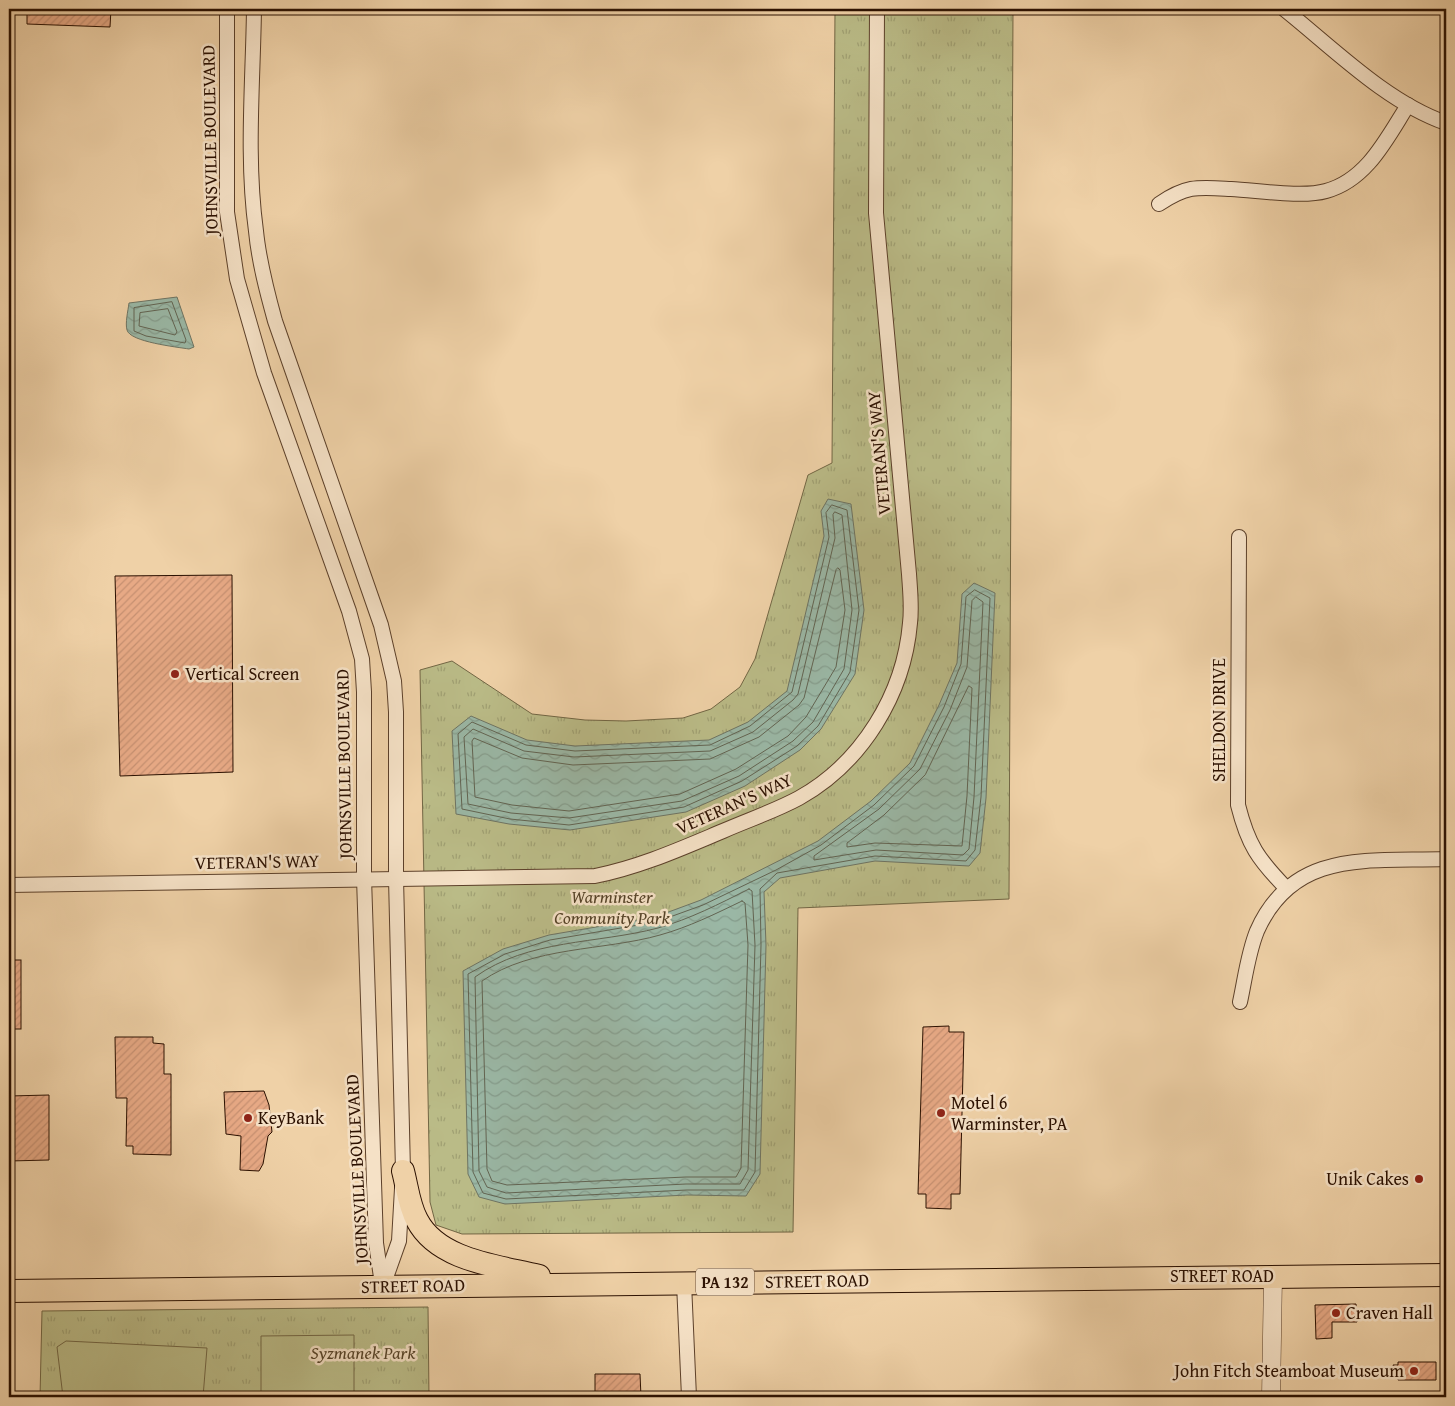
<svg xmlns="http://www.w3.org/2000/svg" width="1455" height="1406" viewBox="0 0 1455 1406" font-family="'Gentium Book Plus',serif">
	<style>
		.park { fill: url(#park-tufts); stroke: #726644 }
		.pitch { fill: #babb87; stroke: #726644 }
		.water { fill: url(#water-waves); stroke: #6e7463 }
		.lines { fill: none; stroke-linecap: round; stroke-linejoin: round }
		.shore { stroke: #626452; stroke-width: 1 }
		.building { fill: url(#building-hatch); stroke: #2b1000 }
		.minor-casing { stroke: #5c402a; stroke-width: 16 }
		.tertiary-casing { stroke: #5c402a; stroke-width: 19 }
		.primary-casing { stroke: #2b1000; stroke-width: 24 }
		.minor { stroke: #f5e1c6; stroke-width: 14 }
		.tertiary { stroke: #f5e1c6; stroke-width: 18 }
		.primary { stroke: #efd1a7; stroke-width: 22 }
		.poi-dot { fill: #8f2418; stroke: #f5e1c6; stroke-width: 2 }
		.labels { text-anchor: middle; stroke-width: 5; stroke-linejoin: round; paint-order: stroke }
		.shield { fill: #f5e1c6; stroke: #684f3b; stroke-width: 1 }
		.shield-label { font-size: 16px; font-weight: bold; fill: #2b1000 }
		.street-label { font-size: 18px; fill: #2b1000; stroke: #f5e1c6 }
		.poi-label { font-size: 18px; fill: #2b1000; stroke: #f5e1c6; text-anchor: start }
		.park-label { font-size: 18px; font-style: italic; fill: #564328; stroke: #f5e1c6 }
	</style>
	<defs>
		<pattern id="park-tufts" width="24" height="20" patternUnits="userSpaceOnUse" patternTransform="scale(1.25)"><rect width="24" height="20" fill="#babb87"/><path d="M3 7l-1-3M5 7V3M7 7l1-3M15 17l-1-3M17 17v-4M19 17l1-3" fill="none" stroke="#a0a073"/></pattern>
		<pattern id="water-waves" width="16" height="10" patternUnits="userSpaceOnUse" patternTransform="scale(1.25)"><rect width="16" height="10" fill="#9ab7a5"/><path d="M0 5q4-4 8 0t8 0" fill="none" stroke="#859c8c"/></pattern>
		<pattern id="building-hatch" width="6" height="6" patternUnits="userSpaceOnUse" patternTransform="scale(1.25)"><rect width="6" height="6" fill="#e7a985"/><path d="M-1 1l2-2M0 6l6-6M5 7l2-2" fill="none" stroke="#c69071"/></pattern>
	</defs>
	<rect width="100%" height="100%" fill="#efd1a7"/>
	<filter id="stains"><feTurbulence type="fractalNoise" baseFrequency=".004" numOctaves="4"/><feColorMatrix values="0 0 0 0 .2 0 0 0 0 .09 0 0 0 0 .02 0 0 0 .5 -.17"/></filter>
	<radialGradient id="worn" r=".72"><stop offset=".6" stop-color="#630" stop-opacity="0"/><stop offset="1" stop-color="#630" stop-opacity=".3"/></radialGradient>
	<g class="park">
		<polygon points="835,9 1013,9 1009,899 798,908 793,1232 462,1234 436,1225 430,1202 420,670 452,661 532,714 585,720 626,721 683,718 711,709 740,687 755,659 808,475 832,463"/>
		<polygon points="428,1307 429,1397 40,1397 42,1311"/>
	</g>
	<g class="pitch">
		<polygon points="354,1335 354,1397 261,1397 261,1336"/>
		<polygon points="66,1341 207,1348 203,1397 63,1397 57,1347"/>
	</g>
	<g class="water">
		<path d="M177,297l17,50 -5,2c-12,-2 -59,-7 -62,-19 -2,-7 1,-19 2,-27z"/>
		<polygon points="828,499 851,504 864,610 855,674 821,729 800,750 745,786 686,812 570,830 509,824 456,814 452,731 471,716 527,740 575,746 709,740 748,722 787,691 824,536 821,511"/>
		<polygon points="974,583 995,593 986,798 980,853 969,866 875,861 780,878 764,892 766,945 760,1174 746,1196 687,1195 505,1204 479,1197 468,1174 463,971 503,949 549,935 655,917 701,900 818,841 871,801 910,763 939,705 957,663 962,594"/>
	</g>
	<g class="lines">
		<g class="shore">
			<polygon points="172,302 186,340 185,343 146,336 134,331 134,308"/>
			<polygon points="168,309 177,332 175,335 139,326 140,313"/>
			<polygon points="832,505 847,510 859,610 850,672 818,726 797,746 742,781 684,807 569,825 510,819 462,809 458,734 472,722 526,745 575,751 710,745 750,726 792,692 829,537 826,513"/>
			<polygon points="835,512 842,515 852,610 844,669 813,722 793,741 739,776 682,801 569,818 511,813 468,804 464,737 473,729 524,751 574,757 710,751 753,732 793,700 798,694 835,538 833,515"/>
			<polygon points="838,568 840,570 845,610 836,667 806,717 788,736 736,769 680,794 569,811 512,805 475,797 472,741 474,738 522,758 573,765 710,759 759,737 799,705 804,698 836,570"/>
			<polygon points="975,590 990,598 981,797 975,850 966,861 875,856 777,873 760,889 761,945 755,1172 744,1190 687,1190 506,1199 483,1193 473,1172 468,974 505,954 550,940 656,922 703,905 776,870 821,845 874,805 914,766 944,707 961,664 966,597"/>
			<polygon points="976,597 983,602 974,797 969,849 963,855 876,850 814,860 814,856 879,809 920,769 950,710 967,667 972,601"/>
			<polygon points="969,686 972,688 967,796 962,846 875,843 847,847 847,843 884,815 925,775"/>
			<path d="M749,889l3,2 3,54 -7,225 -8,14h-54l-180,9 -19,-6 -8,-16 -4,-194c53,-38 122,-33 183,-49 32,-9 61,-24 91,-39z"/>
			<path d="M742,901l3,2 3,42 -7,223 -5,9h-50l-179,8 -15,-4 -5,-12 -5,-188c50,-35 122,-30 178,-46 29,-8 55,-21 82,-34z"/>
		</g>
	</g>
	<g class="building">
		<polygon points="27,9 111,9 110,27 27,24"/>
		<polygon points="232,575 233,772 120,776 115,576"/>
		<rect x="9" y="960" width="12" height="69"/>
		<polygon points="949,1026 949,1032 964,1032 960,1194 951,1194 951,1209 926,1208 926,1194 918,1194 923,1027"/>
		<polygon points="115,1037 153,1037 153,1043 164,1044 164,1074 171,1074 171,1155 133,1154 133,1146 126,1146 127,1098 116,1098"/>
		<polygon points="264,1091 269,1105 272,1132 268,1136 263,1164 259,1171 240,1170 241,1136 226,1134 224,1092"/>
		<polygon points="49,1095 49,1160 9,1161 9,1096"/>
		<polygon points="1356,1304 1357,1322 1332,1322 1332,1338 1316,1339 1315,1305"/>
		<polygon points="1398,1362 1436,1362 1436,1380 1398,1380 1398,1377 1393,1377 1393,1365 1398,1365"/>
		<polygon points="595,1374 640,1374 641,1397 595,1397"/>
	</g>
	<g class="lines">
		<g class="minor-casing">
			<g id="minor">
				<polyline points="227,9 227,212 237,279 264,373 349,611 362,659 364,692 364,878 376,1243 382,1284"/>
				<path d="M254,9c-1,73 -8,149 2,222 3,31 11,61 19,90l106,304 13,56 2,31v166l7,293 -4,70 -16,45"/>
				<path d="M1284,9c49,39 102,93 162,114"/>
				<path d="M1159,204c28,-19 39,-17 72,-15 25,1 71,9 95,2 41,-11 61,-53 82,-86"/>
				<path d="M1239,537l-1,268c10,40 20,54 48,83"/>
				<path d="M9,885l586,-9c45,-9 85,-27 128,-45 25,-11 52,-20 76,-33 63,-35 105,-104 111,-175 2,-16 0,-33 -1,-49l-33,-361 1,-204"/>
				<path d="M1240,1002c5,-23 8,-49 17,-71 37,-83 113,-69 189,-72"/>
				<polyline points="684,1283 689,1397"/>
			</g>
		</g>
		<g class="tertiary-casing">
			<polyline id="tertiary" points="1271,1397 1273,1276"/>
		</g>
		<g class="primary-casing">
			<g id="primary">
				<path d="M403,1171c4,15 6,35 14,49 21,41 82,46 122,56"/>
				<polyline points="9,1291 1446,1275"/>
			</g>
		</g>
		<use href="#minor" class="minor"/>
		<use href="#tertiary" class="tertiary"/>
		<use href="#primary" class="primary"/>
	</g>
	<g class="poi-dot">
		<circle cx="175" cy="674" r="5"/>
		<circle cx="941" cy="1113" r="5"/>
		<circle cx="248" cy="1118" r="5"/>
		<circle cx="1419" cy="1179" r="5"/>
		<circle cx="1336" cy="1313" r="5"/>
		<circle cx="1414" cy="1371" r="5"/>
	</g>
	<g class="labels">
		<rect class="shield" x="696" y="1268.5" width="58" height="27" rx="4"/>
		<g class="shield-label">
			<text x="725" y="1288">PA 132</text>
		</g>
		<g class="street-label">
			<text transform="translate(210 140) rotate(-91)" y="6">JOHNSVILLE BOULEVARD</text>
			<text transform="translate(879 453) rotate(-95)" y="6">VETERAN'S WAY</text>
			<text transform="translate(1219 720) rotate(-90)" y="6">SHELDON DRIVE</text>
			<text transform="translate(344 764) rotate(-91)" y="6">JOHNSVILLE BOULEVARD</text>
			<text transform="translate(734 804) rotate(-24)" y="6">VETERAN'S WAY</text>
			<text transform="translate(257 862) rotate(-1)" y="6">VETERAN'S WAY</text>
			<text transform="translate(357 1169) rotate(-93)" y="6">JOHNSVILLE BOULEVARD</text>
			<text x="1222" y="1282">STREET ROAD</text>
			<text transform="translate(817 1281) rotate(-1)" y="6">STREET ROAD</text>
			<text transform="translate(413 1286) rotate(-1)" y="6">STREET ROAD</text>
		</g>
		<g class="poi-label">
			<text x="185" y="680">Vertical Screen</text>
			<text x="951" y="1109">Motel 6<tspan x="951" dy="21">Warminster, PA</tspan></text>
			<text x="258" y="1124">KeyBank</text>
			<text x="1409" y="1185" text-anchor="end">Unik Cakes</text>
			<text x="1346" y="1319">Craven Hall</text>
			<text x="1404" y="1377" text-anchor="end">John Fitch Steamboat Museum</text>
		</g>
		<g class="park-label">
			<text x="612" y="903">Warminster<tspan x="612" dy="21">Community Park</tspan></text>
			<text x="363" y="1359">Syzmanek Park</text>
		</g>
	</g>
	<rect width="1455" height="1406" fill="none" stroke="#efd1a7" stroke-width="30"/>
	<rect x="10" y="10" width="1435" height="1386" fill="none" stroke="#2b1000" stroke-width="2.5"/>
	<rect x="15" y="15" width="1425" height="1376" fill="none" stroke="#2b1000"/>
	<rect width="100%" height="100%" filter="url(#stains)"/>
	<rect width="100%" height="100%" fill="url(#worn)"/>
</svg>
